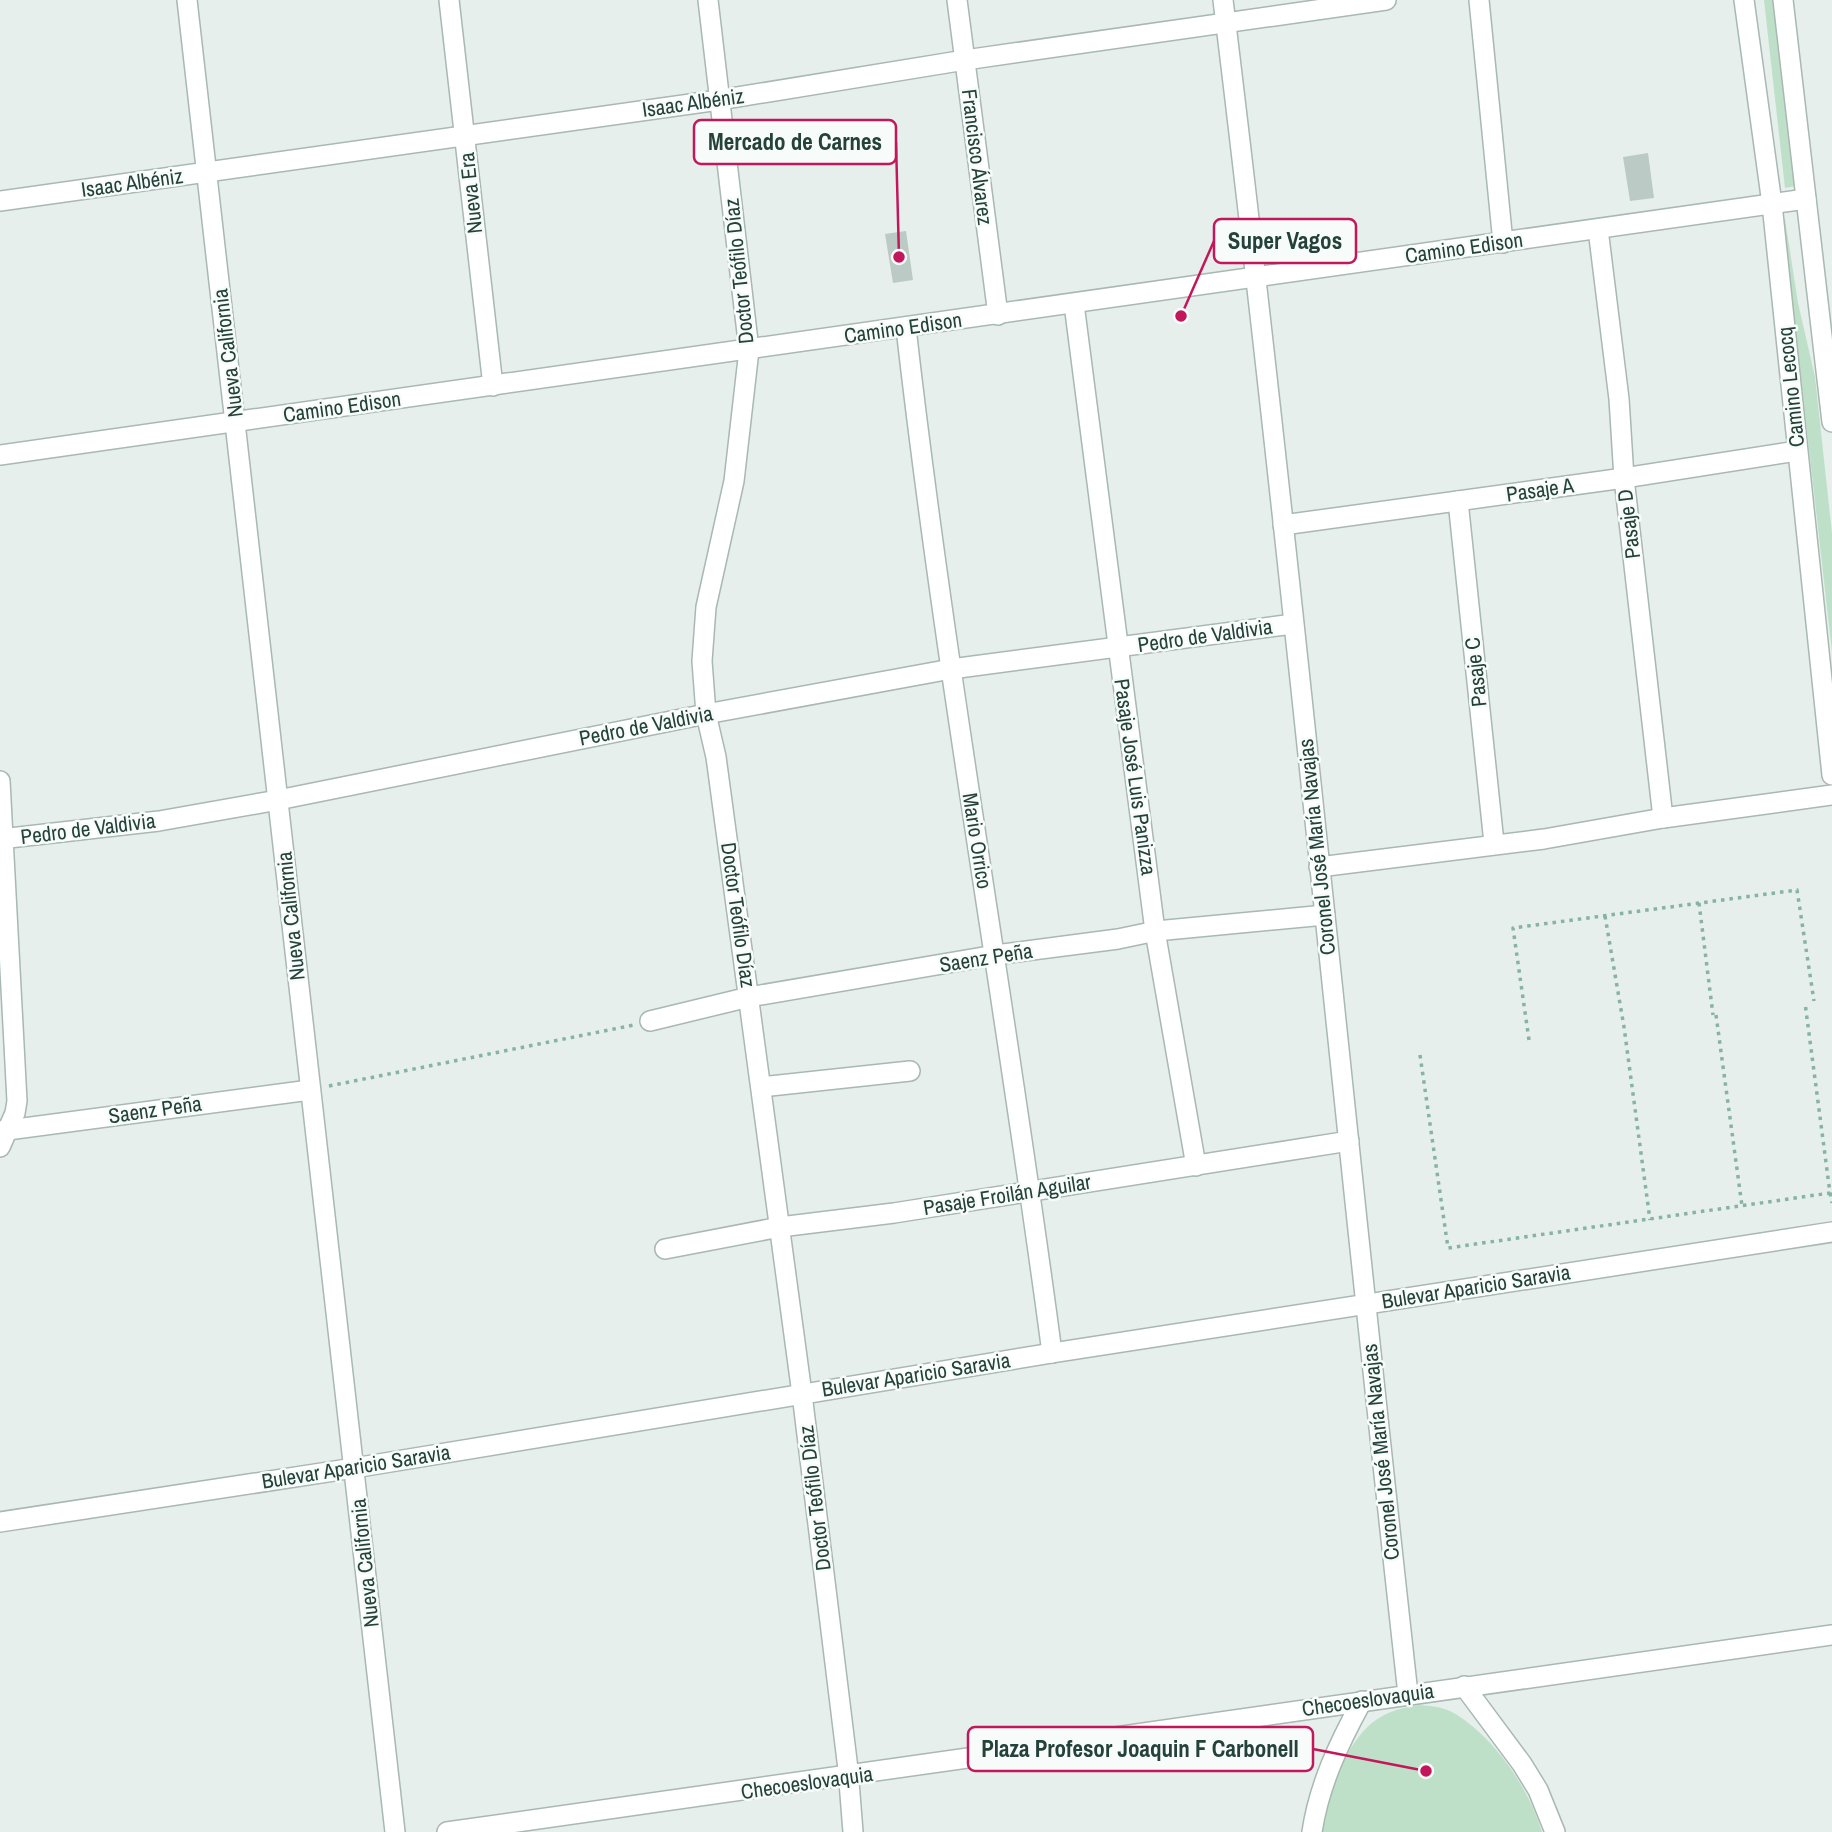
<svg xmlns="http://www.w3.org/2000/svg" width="1832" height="1832" viewBox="0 0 1832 1832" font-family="'Archivo Narrow',sans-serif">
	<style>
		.green { fill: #bfe0c8 }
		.building { fill: #bbcac4 }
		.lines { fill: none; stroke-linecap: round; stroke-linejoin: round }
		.minor-casing { stroke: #a8b8b2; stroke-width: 22 }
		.path { stroke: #86b3a5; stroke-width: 3.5; stroke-dasharray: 3.5 5; stroke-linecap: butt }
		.minor { stroke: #fff; stroke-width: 19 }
		.labels { text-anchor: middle; stroke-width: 5; stroke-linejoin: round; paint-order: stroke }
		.street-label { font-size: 21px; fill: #24423a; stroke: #f7fbf9 }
		.leader { fill: none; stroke: #c2185b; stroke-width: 2.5 }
		.callout-dot { fill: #c2185b; stroke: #f7fbf9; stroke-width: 2.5 }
		.callout { fill: #f7fbf9; stroke: #c2185b; stroke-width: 2.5 }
		.callout-label { font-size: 23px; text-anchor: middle; font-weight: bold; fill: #24423a }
	</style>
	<rect width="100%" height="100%" fill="#e6efeb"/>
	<g class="green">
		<polygon points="1764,0 1776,0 1796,186 1785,188"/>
		<polygon points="1783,219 1785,219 1798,303 1815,377 1832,533 1832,652"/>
		<path d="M1420,1705c11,1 22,2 32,7 41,23 77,76 90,120h-220c4,-35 25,-95 57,-114 12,-8 27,-11 41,-13z"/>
	</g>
	<g class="building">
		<polygon points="1648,153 1654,198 1630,201 1623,157"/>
		<polygon points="906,231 913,280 893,283 885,234"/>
	</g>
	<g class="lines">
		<g class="minor-casing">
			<g id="minor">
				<polyline points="187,0 395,1832"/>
				<polyline points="449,0 493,386"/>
				<polyline points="708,0 749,350 734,481 706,607 702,661 706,714 716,757 802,1394 848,1769 853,1832"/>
				<polyline points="957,0 998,315"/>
				<path d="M1223,0c69,564 122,1129 185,1694"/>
				<polyline points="1479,0 1503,243"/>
				<polyline points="1744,0 1772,204 1832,775"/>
				<polyline points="1783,0 1832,422"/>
				<polyline points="0,201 719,100 965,60 1386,0"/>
				<polyline points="1598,229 1619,399 1624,478 1663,818"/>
				<polyline points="1074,304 1155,931 1196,1166"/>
				<path d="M906,328c39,343 101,683 146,1025"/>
				<polyline points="0,455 1806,199"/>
				<polyline points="1458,501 1494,843"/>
				<polyline points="1283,525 1624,478 1797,451"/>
				<polyline points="0,781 17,1101 15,1113 0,1147"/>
				<polyline points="0,839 159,821 278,800 706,714 951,669 1293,624"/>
				<polyline points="1319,867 1544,839 1663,818 1832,795"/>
				<polyline points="650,1021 749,997 995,955 1118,939 1156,931 1325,915"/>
				<polyline points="761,1087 910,1071"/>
				<polyline points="0,1131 310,1090"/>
				<polyline points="665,1249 780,1227 894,1213 1349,1141"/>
				<polyline points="0,1522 354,1468 1052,1353 1832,1232"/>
				<polyline points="1464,1686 1522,1764 1538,1790 1555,1832"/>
				<path d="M447,1832c462,-62 923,-133 1385,-197"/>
				<path d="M1312,1832c7,-47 27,-89 50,-131"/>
			</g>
		</g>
		<g class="path">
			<polyline points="1699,903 1713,1015"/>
			<polyline points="1605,916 1624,1027 1650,1220"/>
			<polyline points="1716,1015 1742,1206"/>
			<polyline points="1529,1040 1513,928 1797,890 1814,1001"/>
			<polyline points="1420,1055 1448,1248 1830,1193 1805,1003"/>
			<polyline points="329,1086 634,1025"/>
			<polyline points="1830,1193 1832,1203"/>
		</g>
		<use href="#minor" class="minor"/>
	</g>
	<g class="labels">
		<g class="street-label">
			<text transform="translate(693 103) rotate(-8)" y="7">Isaac Albéniz</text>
			<text transform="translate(977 157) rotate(83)" y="7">Francisco Álvarez</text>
			<text transform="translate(132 183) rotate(-8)" y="7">Isaac Albéniz</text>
			<text transform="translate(471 193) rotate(-96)" y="7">Nueva Era</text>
			<text transform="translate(1464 248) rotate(-8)" y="7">Camino Edison</text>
			<text transform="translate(739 271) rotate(-96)" y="7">Doctor Teófilo Díaz</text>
			<text transform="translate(903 328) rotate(-8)" y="7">Camino Edison</text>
			<text transform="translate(228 353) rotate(-97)" y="7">Nueva California</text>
			<text transform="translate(1791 387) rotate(-96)" y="7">Camino Lecocq</text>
			<text transform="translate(342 407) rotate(-8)" y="7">Camino Edison</text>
			<text transform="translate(1540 490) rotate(-8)" y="7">Pasaje A</text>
			<text transform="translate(1629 524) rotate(-97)" y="7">Pasaje D</text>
			<text transform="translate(1205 636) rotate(-8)" y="7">Pedro de Valdivia</text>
			<text transform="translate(1476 672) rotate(-96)" y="7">Pasaje C</text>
			<text transform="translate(646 726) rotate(-11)" y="7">Pedro de Valdivia</text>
			<text transform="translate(1135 777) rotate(82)" y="7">Pasaje José Luis Panizza</text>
			<text transform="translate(88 829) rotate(-7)" y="7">Pedro de Valdivia</text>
			<text transform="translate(977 841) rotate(81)" y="7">Mario Orrico</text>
			<text transform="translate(1317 847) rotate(-96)" y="7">Coronel José María Navajas</text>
			<text transform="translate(738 915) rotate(82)" y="7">Doctor Teófilo Díaz</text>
			<text transform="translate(291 916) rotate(-96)" y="7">Nueva California</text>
			<text transform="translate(986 958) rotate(-9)" y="7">Saenz Peña</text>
			<text transform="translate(155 1110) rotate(-8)" y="7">Saenz Peña</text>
			<text transform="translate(1007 1195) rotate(-9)" y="7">Pasaje Froilán Aguilar</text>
			<text transform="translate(1476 1287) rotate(-9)" y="7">Bulevar Aparicio Saravia</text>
			<text transform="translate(916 1375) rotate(-9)" y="7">Bulevar Aparicio Saravia</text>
			<text transform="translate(1381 1452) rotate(-96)" y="7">Coronel José María Navajas</text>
			<text transform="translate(356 1467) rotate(-9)" y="7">Bulevar Aparicio Saravia</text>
			<text transform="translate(815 1498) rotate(-97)" y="7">Doctor Teófilo Díaz</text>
			<text transform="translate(365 1563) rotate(-96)" y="7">Nueva California</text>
			<text transform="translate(1368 1700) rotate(-8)" y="7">Checoeslovaquia</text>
			<text transform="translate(807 1783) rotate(-8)" y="7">Checoeslovaquia</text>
		</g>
	</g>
	<path class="leader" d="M899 257L896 142M1181 316L1214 241M1426 1771L1313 1749"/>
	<g class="callout-dot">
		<circle cx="899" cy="257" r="7"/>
		<circle cx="1181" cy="316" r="7"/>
		<circle cx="1426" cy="1771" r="7"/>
	</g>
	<g class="callout">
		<rect x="694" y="120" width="202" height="44" rx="7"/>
		<rect x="1214" y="219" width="142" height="44" rx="7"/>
		<rect x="968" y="1727" width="345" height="44" rx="7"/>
	</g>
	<g class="callout-label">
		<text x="795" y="150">Mercado de Carnes</text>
		<text x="1285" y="249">Super Vagos</text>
		<text x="1140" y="1757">Plaza Profesor Joaquin F Carbonell</text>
	</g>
</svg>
